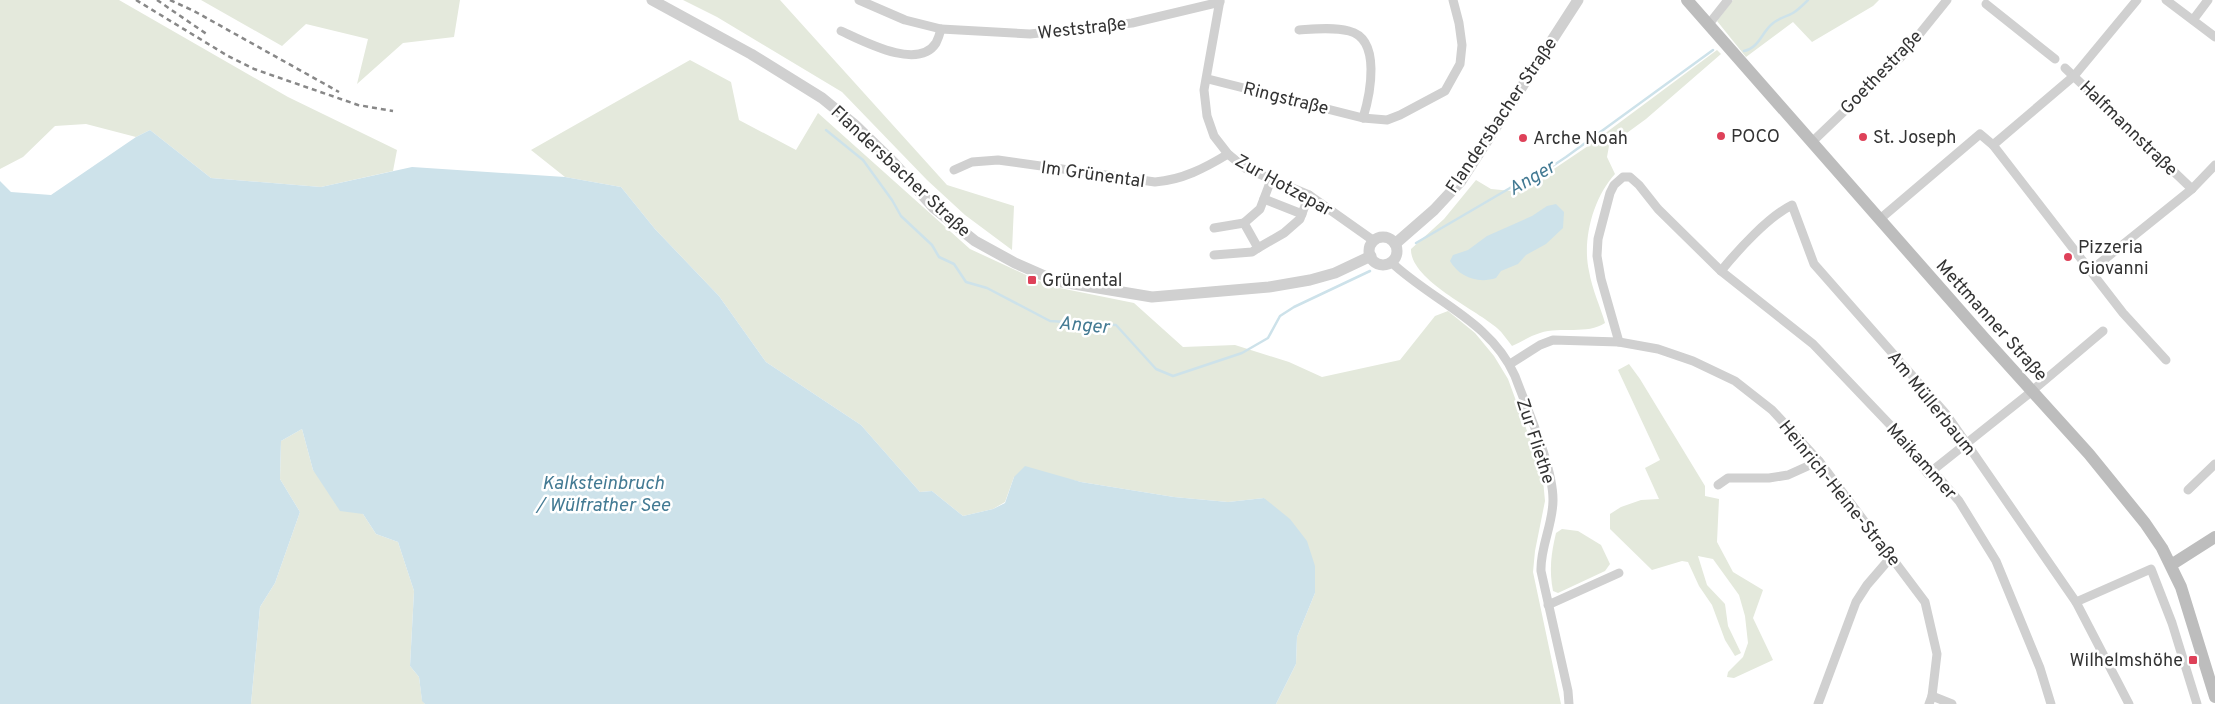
<svg xmlns="http://www.w3.org/2000/svg" width="2215" height="704" viewBox="0 0 2215 704" font-family="Overpass,sans-serif">
	<style>
		.green { fill: #e4e9dc }
		.water { fill: #cde2ea }
		.lines { fill: none; stroke-linecap: round; stroke-linejoin: round }
		.stream { stroke: #cde2ea; stroke-width: 2.5 }
		.minor { stroke: #d0d0d0; stroke-width: 9 }
		.tertiary { stroke: #d0d0d0; stroke-width: 11 }
		.secondary { stroke: #bdbdbd; stroke-width: 12 }
		.rail { stroke: #888; stroke-width: 2.5; stroke-dasharray: 5 4; stroke-linecap: butt }
		.poi-dot { fill: #de4159; stroke: #fff; stroke-width: 2 }
		.labels { text-anchor: middle; stroke-width: 5; stroke-linejoin: round; paint-order: stroke }
		.street-label { font-size: 18px; fill: #333; stroke: #fff }
		.poi-label { font-size: 18px; fill: #333; stroke: #fff; text-anchor: start }
		.water-label { font-size: 19px; font-style: italic; fill: #437a93; stroke: #fff }
	</style>
	<rect width="100%" height="100%" fill="#fff"/>
	<g class="green">
		<polygon points="0,0 119,0 288,97 397,150 393,171 321,187 211,178 150,130 136,137 86,124 55,126 23,157 0,169"/>
		<polygon points="201,0 460,0 454,37 403,43 357,84 368,39 306,24 282,46"/>
		<polygon points="683,0 780,0 947,185 1014,206 1012,250 965,215 927,180 842,92 717,17"/>
		<polygon points="1733,0 1879,0 1873,6 1812,42 1793,22 1746,57 1717,21"/>
		<path d="M1717,50l4,4 -75,65 -37,27 -2,11 8,17c-22,24 -33,66 -26,97 3,18 11,35 16,52 -18,12 -44,3 -65,10 -10,3 -19,9 -28,13 -5,-6 -9,-13 -15,-18 -20,-18 -87,-48 -86,-79l33,-30 32,-39 15,9 21,2 27,-12 49,-33z"/>
		<polygon points="690,60 731,82 739,120 796,150 818,113 970,249 1050,286 1134,303 1183,347 1235,345 1289,362 1322,377 1400,360 1435,316 1448,311 1475,333 1494,356 1508,379 1530,439 1543,480 1545,501 1535,551 1533,572 1561,704 1276,704 1296,664 1297,637 1315,593 1264,498 1228,502 1174,497 1081,482 1054,476 1014,477 1005,502 993,509 963,516 932,491 920,492 861,425 766,362 719,296 655,229 621,187 565,177 531,150"/>
		<polygon points="1629,364 1640,379 1705,486 1705,496 1719,499 1717,542 1733,572 1763,590 1753,618 1773,660 1734,678 1727,677 1728,672 1743,657 1748,643 1745,616 1739,595 1713,559 1698,556 1707,585 1725,604 1728,626 1741,653 1735,656 1725,640 1712,605 1699,586 1688,562 1682,561 1652,570 1610,529 1610,514 1621,507 1641,500 1659,499 1645,468 1660,460 1618,370"/>
		<polygon points="302,429 313,470 363,514 376,534 398,542 414,591 410,666 419,677 422,700 425,704 251,704 260,607 275,583 300,512 280,479 281,441"/>
		<path d="M1562,529l16,2 23,14 9,19 -5,7 -47,22 -5,-2c-4,-21 -2,-37 3,-58z"/>
	</g>
	<g class="water">
		<polygon points="150,130 211,178 321,187 412,167 565,177 621,187 655,229 719,296 766,362 861,425 920,492 932,491 963,516 993,509 1005,503 1014,477 1025,466 1081,482 1174,497 1228,502 1264,498 1290,519 1307,541 1315,566 1315,593 1297,637 1296,664 1276,704 425,704 422,701 419,677 410,666 414,591 398,542 376,534 363,514 340,511 313,470 302,429 281,441 280,479 300,512 275,583 260,607 251,704 0,704 0,181 11,192 51,195 136,137"/>
		<path d="M1556,204l8,8 -1,16 -17,16 -20,11 -8,9 -17,7 -5,7c-18,6 -37,-1 -46,-17l3,-6 15,-5 19,-14 45,-20 15,-10z"/>
	</g>
	<g class="lines">
		<g class="stream">
			<path d="M1744,51c15,-3 18,-19 28,-27 6,-6 14,-7 21,-11 5,-3 11,-9 15,-13"/>
			<polyline points="826,130 863,160 892,200 901,216 932,245 939,257 954,264 966,282 987,288 1050,321 1116,325 1156,369 1173,376 1242,353 1268,338 1280,316 1294,307 1370,271"/>
			<polyline points="1416,243 1510,188 1536,177 1566,157 1713,50"/>
		</g>
		<g class="minor">
			<polyline points="859,0 905,20 941,29 1030,34 1132,23 1220,2"/>
			<polyline points="1220,0 1204,90 1207,116 1214,136 1228,154 1245,168 1309,195 1374,241"/>
			<polyline points="2166,0 2215,37"/>
			<polyline points="1986,4 2055,59"/>
			<polyline points="2193,20 2208,0"/>
			<polyline points="1709,24 1728,0"/>
			<path d="M1299,30c16,-1 34,-3 50,1 33,8 21,64 14,87"/>
			<path d="M841,31c22,10 77,40 95,12 2,-4 4,-10 5,-14"/>
			<polyline points="2065,68 2192,189"/>
			<polyline points="1208,79 1363,118 1387,120 1400,115 1445,91 1460,64 1462,45 1459,23 1453,0"/>
			<polyline points="1812,142 1901,57 1947,0"/>
			<polyline points="1993,145 2123,313 2166,360"/>
			<path d="M954,170l18,-8 26,-2 157,22c27,-2 50,-14 73,-28"/>
			<polyline points="1271,180 1260,209 1244,223 1258,248 1284,233 1300,219 1309,195"/>
			<polyline points="1264,199 1302,214"/>
			<polyline points="1880,219 1980,134 1993,145 2074,76 2137,0"/>
			<polyline points="1214,228 1244,223"/>
			<polyline points="1214,255 1252,252 1258,248"/>
			<path d="M1391,262c41,39 100,59 124,114 12,33 38,90 38,124 0,25 -13,47 -12,71l27,120 1,13"/>
			<path d="M1721,271c17,-21 47,-54 71,-66l22,59 132,150 21,30 109,158 53,102"/>
			<polyline points="2090,271 2192,189 2215,165"/>
			<polyline points="1619,342 1601,279 1597,256 1598,239 1610,193 1614,185 1623,177 1630,177 1639,185 1658,209 1721,271 1813,344 1895,430 1928,474 1939,478 1959,501 1996,561 2040,668 2051,704"/>
			<polyline points="1510,364 1540,345 1553,340 1619,342 1658,349 1693,361 1735,381 1772,410 1819,461 1925,602 1937,654 1932,696 1929,704"/>
			<polyline points="1928,474 2026,396 2103,331"/>
			<polyline points="1718,485 1728,478 1769,478 1788,475 1819,461"/>
			<polyline points="2188,490 2215,464"/>
			<polyline points="2076,602 2151,569 2172,623 2197,704"/>
			<polyline points="1548,605 1619,573"/>
			<polyline points="1932,696 1952,704"/>
			<polyline points="1818,704 1856,602 1867,585 1892,556"/>
		</g>
		<g class="tertiary">
			<polyline points="652,0 751,54 822,98 855,125 893,162 934,208 975,241 1015,263 1056,281 1152,297 1269,287 1310,280 1335,273 1371,256"/>
			<circle cx="1383" cy="251" r="14"/>
			<polyline points="1395,244 1434,210 1461,181 1578,0"/>
		</g>
		<g class="secondary">
			<polyline points="1687,0 1985,339 2089,454 2145,523 2162,548 2181,587 2215,697"/>
			<polyline points="2171,565 2215,537"/>
		</g>
		<g class="rail">
			<polyline points="136,0 228,56 254,69 358,105 393,111"/>
			<polyline points="157,0 208,35"/>
			<polyline points="170,0 194,11 339,92"/>
		</g>
	</g>
	<g class="poi-dot">
		<circle cx="1721" cy="136" r="5"/>
		<circle cx="1863" cy="137" r="5"/>
		<circle cx="1523" cy="138" r="5"/>
		<circle cx="2068" cy="257" r="5"/>
		<rect x="1027" y="275" width="10" height="10" rx="2.5"/>
		<rect x="2188" y="655" width="10" height="10" rx="2.5"/>
	</g>
	<g class="labels">
		<g class="street-label">
			<text transform="translate(1082 28) rotate(-6)" y="6">Weststraße</text>
			<text transform="translate(1881 72) rotate(-46)" y="6">Goethestraße</text>
			<text transform="translate(1286 98) rotate(14)" y="6">Ringstraße</text>
			<text transform="translate(1501 115) rotate(-56)" y="6">Flandersbacher Straße</text>
			<text transform="translate(2129 128) rotate(44)" y="6">Halfmannstraße</text>
			<text transform="translate(901 171) rotate(43)" y="6">Flandersbacher Straße</text>
			<text transform="translate(1093 174) rotate(8)" y="6">Im Grünental</text>
			<text transform="translate(1284 185) rotate(29)" y="6">Zur Hotzepar</text>
			<text transform="translate(1992 320) rotate(48)" y="6">Mettmanner Straße</text>
			<text transform="translate(1932 403) rotate(51)" y="6">Am Müllerbaum</text>
			<text transform="translate(1536 441) rotate(72)" y="6">Zur Fliethe</text>
			<text transform="translate(1922 461) rotate(48)" y="6">Maikammer</text>
			<text transform="translate(1840 493) rotate(51)" y="6">Heinrich-Heine-Straße</text>
		</g>
		<g class="poi-label">
			<text x="1731" y="142">POCO</text>
			<text x="1873" y="143">St. Joseph</text>
			<text x="1533" y="144">Arche Noah</text>
			<text x="2078" y="253">Pizzeria<tspan x="2078" dy="21">Giovanni</tspan></text>
			<text x="1042" y="286">Grünental</text>
			<text x="2183" y="666" text-anchor="end">Wilhelmshöhe</text>
		</g>
		<g class="water-label">
			<text transform="translate(1531 177) rotate(-30)" y="7">Anger</text>
			<text transform="translate(1084 324) rotate(5)" y="7">Anger</text>
			<text x="603" y="489">Kalksteinbruch<tspan x="603" dy="22">/ Wülfrather See</tspan></text>
		</g>
	</g>
</svg>
